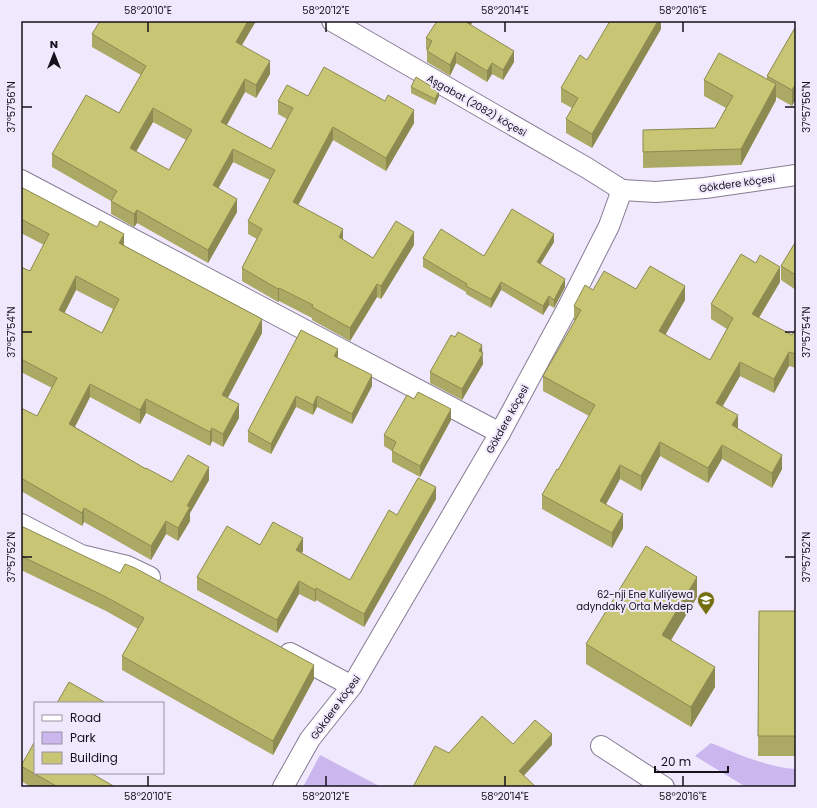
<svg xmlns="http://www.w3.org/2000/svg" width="817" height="808" viewBox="0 0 817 808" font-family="Poppins,sans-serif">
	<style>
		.green { fill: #ccb6ee }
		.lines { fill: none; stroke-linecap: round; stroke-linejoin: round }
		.minor-casing { stroke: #867c94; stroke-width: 22 }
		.minor { stroke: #fff; stroke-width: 20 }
		.wall { fill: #aca964; fill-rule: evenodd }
		.shaded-wall { fill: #8c8a51 }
		.building { fill: #c8c574; stroke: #8c8a51; fill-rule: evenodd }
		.ticks { fill: none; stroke: #16121b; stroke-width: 1.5 }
		.labels { text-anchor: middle; stroke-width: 4; stroke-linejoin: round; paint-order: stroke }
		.street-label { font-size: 10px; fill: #16121b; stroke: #f0e8fd }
		.poi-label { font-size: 10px; fill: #16121b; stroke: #f0e8fd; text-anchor: end }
		.neatline { fill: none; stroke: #16121b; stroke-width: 1.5 }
		.ticks-label { font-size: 10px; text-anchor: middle; fill: #16121b }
	</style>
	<rect width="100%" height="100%" fill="#f0e8fd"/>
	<g class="green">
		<path d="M711,743c27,11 55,24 85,26v18h-50l-51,-31z"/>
		<polygon points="320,755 381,787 303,787"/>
	</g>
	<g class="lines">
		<g class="minor-casing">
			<g id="minor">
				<polyline points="332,21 587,168 622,190"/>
				<polyline points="21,180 500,433"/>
				<polyline points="21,524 81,555 127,566 150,577"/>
				<polyline points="290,653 352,686"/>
				<polyline points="601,746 664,787"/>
				<polyline points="283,787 310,739 352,686 500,433 568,307 609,226 622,190 656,192 705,188 796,175"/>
			</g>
		</g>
		<use href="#minor" class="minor"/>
	</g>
	<g class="wall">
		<path d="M256,21l-14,24 28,29 -14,24 -11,-6 -18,33 44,24 16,-30 -9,-5v-13l30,-5 106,27 -28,48 -53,-31 -35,65 45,35 30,18 41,-13 -33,54 -4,-2 -27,44 -38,-21v-2l-33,-17 -1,1 -36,-21v-13l15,-29 -9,-5v-13l22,-41 -37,-18 -15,26 19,24 -29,51 -71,-40 -3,4 -23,-13v-13l-59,-34v-13l67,-41 22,-38 -49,-28v-13zM153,122l33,18 -17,30 -33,-18z"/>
		<polygon points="473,21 471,25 514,62 503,80 492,74 487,82 456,63 450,76 427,62 427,50 426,49 426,38"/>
		<polygon points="661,21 661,29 592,148 566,133 566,119 572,108 561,102 561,88 587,60"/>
		<polygon points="796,26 792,106 776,97 776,100 741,165 643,168 643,130 715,128 726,108 704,96 704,80 767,79 767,76"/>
		<polygon points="411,87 439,96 435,105 411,93"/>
		<path d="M21,187l103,58 138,88 -35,65 12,20 -16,29 -11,-6 -2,5 -64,-33 -6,11 -50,-27 -15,30 71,42 26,13 37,-2 -19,33v8l-12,20 -12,-7 -15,26 -67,-38 -2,4 -61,-35v-83l16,8 15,-28 -31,-16v-105l9,4 14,-26 -23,-12zM76,290l37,19 -11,24 -38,-20z"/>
		<polygon points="796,241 796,290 781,280 781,266"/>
		<polygon points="554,242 540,264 565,287 554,308 549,305 543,315 501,290 491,308 466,294 466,292 423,267 423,258 484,256"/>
		<polygon points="780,282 759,318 792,335 796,328 796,368 789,366 774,393 740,376 723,406 738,429 782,469 772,488 722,459 708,483 660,456 641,491 620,479 606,504 623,528 612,548 542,509 542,495 558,470 589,416 543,391 543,376 575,321 574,320 574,306 593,290 636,289 685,300 665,335 710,360 727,329 711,319 711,304"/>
		<polygon points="482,353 483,364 462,400 430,383 430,372"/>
		<polygon points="338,358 372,386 352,424 317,407 313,415 296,407 271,454 248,442 248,431"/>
		<polygon points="451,420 420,477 392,462 392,451 384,446 384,435"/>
		<polygon points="436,499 364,627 316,600 315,602 299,594 277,633 197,590 197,577 260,545 303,551 302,553 350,580 397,515"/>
		<polygon points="21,526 314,679 273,755 122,670 122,656 138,629 106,611 21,570"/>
		<polygon points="697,597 671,640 715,687 691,727 586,664 586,644"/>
		<polygon points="759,611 796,611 796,756 758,756"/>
		<polygon points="21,766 115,787 31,787 21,781"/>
	</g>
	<g class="shaded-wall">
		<polygon points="248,21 256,21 236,55 236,42"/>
		<polygon points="466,21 473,21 466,32"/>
		<polygon points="658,21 661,21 661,29 592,148 592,134"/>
		<polygon points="514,51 514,62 503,80 503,70"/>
		<polygon points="456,52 456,63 450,76 450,65"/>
		<polygon points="270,61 270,74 256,98 256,85"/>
		<polygon points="492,63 492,74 487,82 487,71"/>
		<polygon points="245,79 245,92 221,135 221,122"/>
		<polygon points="796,83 796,99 792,106 792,90"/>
		<polygon points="776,84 776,100 741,165 741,149"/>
		<polygon points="439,91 439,96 435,105 435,99"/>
		<polygon points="153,108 153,122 130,162 130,148"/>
		<polygon points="414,110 414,123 386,171 386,158"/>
		<polygon points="333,127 333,140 293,215 293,202"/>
		<polygon points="233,149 233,162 213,198 213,185"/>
		<polygon points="237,199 237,212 208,263 208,250"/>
		<polygon points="137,210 137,223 134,227 134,214"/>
		<polygon points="343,229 343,242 339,237"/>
		<polygon points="414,232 414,245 381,299 381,286"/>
		<polygon points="124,234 124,247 119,243"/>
		<polygon points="554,234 554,242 537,270 537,262"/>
		<polygon points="780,267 780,282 752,329 752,314"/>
		<polygon points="76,276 76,290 59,324 59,310"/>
		<polygon points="565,279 565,287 554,308 554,300"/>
		<polygon points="501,282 501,290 491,308 491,299"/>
		<polygon points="377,284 377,297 350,341 350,328"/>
		<polygon points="685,286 685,300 659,346 659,331"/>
		<polygon points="279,288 279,301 278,302 278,289"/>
		<polygon points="549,296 549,305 543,315 543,306"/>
		<polygon points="262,319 262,333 222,409 222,395"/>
		<polygon points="482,345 483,364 462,400 462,389 479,351"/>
		<polygon points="338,349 338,360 334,356"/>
		<polygon points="789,352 789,366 774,393 774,379"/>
		<polygon points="740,362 740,376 716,417 716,403"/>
		<polygon points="372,375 372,386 352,424 352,414"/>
		<polygon points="90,384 90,397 69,438 69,424"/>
		<polygon points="296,396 296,407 271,454 271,444"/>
		<polygon points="317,396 317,407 313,415 313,405"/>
		<polygon points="146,399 146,413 140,424 140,410"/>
		<polygon points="239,404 239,418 223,447 223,434"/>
		<polygon points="451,409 451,420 420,477 420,466"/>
		<polygon points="738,415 738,430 732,425"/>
		<polygon points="212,428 212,441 210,446 210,432"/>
		<polygon points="660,442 660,456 641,491 641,476"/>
		<polygon points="722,445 722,459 708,483 708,468"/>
		<polygon points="782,455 782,469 772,488 772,473"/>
		<polygon points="620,465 620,479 600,515 600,501"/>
		<polygon points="209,467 209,480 190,513 190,521 178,541 178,528 187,506"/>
		<polygon points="436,487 436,499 364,627 364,614"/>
		<polygon points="84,508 84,522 82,526 82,513"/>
		<polygon points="623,514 623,528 612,548 612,533"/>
		<polygon points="166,521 166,534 151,560 151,546"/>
		<polygon points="303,538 303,551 296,562 296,550"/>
		<polygon points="697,577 697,597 662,655 662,635"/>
		<polygon points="299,581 299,594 277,633 277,620"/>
		<polygon points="316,588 316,600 315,602 315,590"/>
		<polygon points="314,665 314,679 273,755 273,741"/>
		<polygon points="715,667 715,687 691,727 691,707"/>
		<polygon points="552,734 552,745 519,781 519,771"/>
	</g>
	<g class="building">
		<path d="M100,21h148l-12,21 34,19 -14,24 -11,-6 -24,43 50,27 22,-41 -15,-7 9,-16 21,11 16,-29 61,34 3,-6 26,15 -28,48 -53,-31 -40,75 50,27 -4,8 34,21 23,-37 18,11 -33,54 -4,-2 -27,44 -38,-21 1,-2 -34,-17 -1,1 -36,-21 20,-39 -14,-8 27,-51 -42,-21 -20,36 24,14 -29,51 -71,-40 -3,4 -23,-13 6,-10 -65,-37 34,-59 33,18 27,-47 -54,-32zM153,108l39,22 -23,40 -39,-22z"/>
		<polygon points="437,21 466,21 466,22 514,51 503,70 492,63 487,71 456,52 450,65 427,51 432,41 426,38"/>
		<polygon points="610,21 658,21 592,134 566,119 578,98 561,88 580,55 587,60"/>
		<polygon points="796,26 796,83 792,90 767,76"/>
		<polygon points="719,53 776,84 741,149 643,152 643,130 715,128 733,96 704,80"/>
		<polygon points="416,77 439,91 435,99 411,87"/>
		<path d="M21,187l76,40 3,-6 24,13 -5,9 143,76 -40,76 17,9 -16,30 -11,-6 -2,4 -64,-33 -6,11 -50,-26 -21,40 77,45v-1l26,14 16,-27 21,12 -22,39 3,1 -12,21 -12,-7 -15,25 -67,-38 -2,5 -61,-35v-70l16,8 20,-38 -36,-19v-92l9,4 19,-37 -28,-15zM76,276l43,23 -17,34 -43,-23z"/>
		<polygon points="512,209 554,234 537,262 565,279 554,300 549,296 543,306 501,282 491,299 466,286 467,284 423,258 441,229 484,256"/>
		<polygon points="796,241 796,275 781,266"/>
		<polygon points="741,254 756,263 760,255 780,267 752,314 792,335 796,328 796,354 789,352 774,379 740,362 716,403 738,415 732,425 782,455 772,473 722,445 708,468 660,442 641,476 620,465 600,501 623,514 612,533 542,495 557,469 558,470 595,405 543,376 581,310 574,306 585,285 593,290 604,271 636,289 650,266 685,286 659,331 710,360 733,318 711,304"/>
		<polygon points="301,330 338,349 334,356 372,375 352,414 317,396 313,405 296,396 271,444 248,431"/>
		<polygon points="458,332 482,345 479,351 483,353 462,389 430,372 451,335 455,337"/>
		<polygon points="418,392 451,409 420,466 392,451 396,442 384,435 407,395 414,399"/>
		<polygon points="418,478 436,487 364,614 316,588 315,590 299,581 277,620 197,577 227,526 260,545 273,522 303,538 296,550 350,580 389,510 397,515"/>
		<polygon points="21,526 120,573 125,564 135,568 314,665 273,741 122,656 144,618 106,597 21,556"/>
		<polygon points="646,546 697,577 662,635 715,667 691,707 586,644"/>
		<polygon points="759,611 796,611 796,736 758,736"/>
		<polygon points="69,682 106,703 57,703"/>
		<polygon points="482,716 513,744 535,720 552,734 519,771 536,787 413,787 435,746 449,753"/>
		<polygon points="35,741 35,773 91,773 115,787 58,787 21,766"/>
	</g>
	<path class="ticks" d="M148,22v10M326,22v10M505,22v10M683,22v10M22,107h10M785,107h10M22,332h10M785,332h10M22,557h10M785,557h10M148,776v10M326,776v10M505,776v10M683,776v10"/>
	<defs>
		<g id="school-pin" transform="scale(0.9)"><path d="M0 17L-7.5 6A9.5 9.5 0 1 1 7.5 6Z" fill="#736e0e" stroke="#f0e8fd"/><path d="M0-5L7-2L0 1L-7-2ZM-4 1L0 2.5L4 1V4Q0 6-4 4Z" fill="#fff"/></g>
	</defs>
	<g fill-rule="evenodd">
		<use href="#school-pin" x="706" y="600"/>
	</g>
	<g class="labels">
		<g class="street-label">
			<text transform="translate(477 105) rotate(30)" y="4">Aşgabat (2082) köçesi</text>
			<text transform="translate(737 183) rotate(-8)" y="4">Gökdere köçesi</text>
			<text transform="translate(507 419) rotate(-61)" y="4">Gökdere köçesi</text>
			<text transform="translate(335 707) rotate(-54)" y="4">Gökdere köçesi</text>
		</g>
		<g class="poi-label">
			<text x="693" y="598">62-nji Ene Kuliýewa<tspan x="693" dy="12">adyndaky Orta Mekdep</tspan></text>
		</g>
	</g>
	<rect width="817" height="808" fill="none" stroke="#f0e8fd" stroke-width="44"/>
	<rect x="34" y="702" width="130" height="72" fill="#f0e8fd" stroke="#9992a3"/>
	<rect x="42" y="715" width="20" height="6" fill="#ffffff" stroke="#9992a3"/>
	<text x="70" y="722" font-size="12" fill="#16121b">Road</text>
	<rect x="42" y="732" width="20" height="12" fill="#ccb6ee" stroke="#9992a3"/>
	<text x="70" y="742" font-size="12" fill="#16121b">Park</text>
	<rect x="42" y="752" width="20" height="12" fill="#c8c574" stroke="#9992a3"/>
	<text x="70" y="762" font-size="12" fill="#16121b">Building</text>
	<g transform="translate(54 54)" stroke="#f0e8fd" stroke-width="3" paint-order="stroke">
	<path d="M0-3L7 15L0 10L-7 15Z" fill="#16121b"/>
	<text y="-6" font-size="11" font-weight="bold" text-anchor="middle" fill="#16121b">N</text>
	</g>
	<path d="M655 766v6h73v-6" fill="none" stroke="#16121b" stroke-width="2"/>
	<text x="661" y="766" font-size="12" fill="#16121b" stroke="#f0e8fd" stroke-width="3" paint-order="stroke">20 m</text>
	<rect x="22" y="22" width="773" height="764" class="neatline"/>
	<g class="ticks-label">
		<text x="148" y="14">58°20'10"E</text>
		<text x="326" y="14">58°20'12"E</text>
		<text x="505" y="14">58°20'14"E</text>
		<text x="683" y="14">58°20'16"E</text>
		<text transform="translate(11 107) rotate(-90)" y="4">37°57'56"N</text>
		<text transform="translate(806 107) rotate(-90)" y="4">37°57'56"N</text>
		<text transform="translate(11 332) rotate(-90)" y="4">37°57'54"N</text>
		<text transform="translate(806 332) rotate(-90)" y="4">37°57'54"N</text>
		<text transform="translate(11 557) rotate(-90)" y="4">37°57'52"N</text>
		<text transform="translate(806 557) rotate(-90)" y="4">37°57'52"N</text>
		<text x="148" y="800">58°20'10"E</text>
		<text x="326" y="800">58°20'12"E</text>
		<text x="505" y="800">58°20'14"E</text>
		<text x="683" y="800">58°20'16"E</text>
	</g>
</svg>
